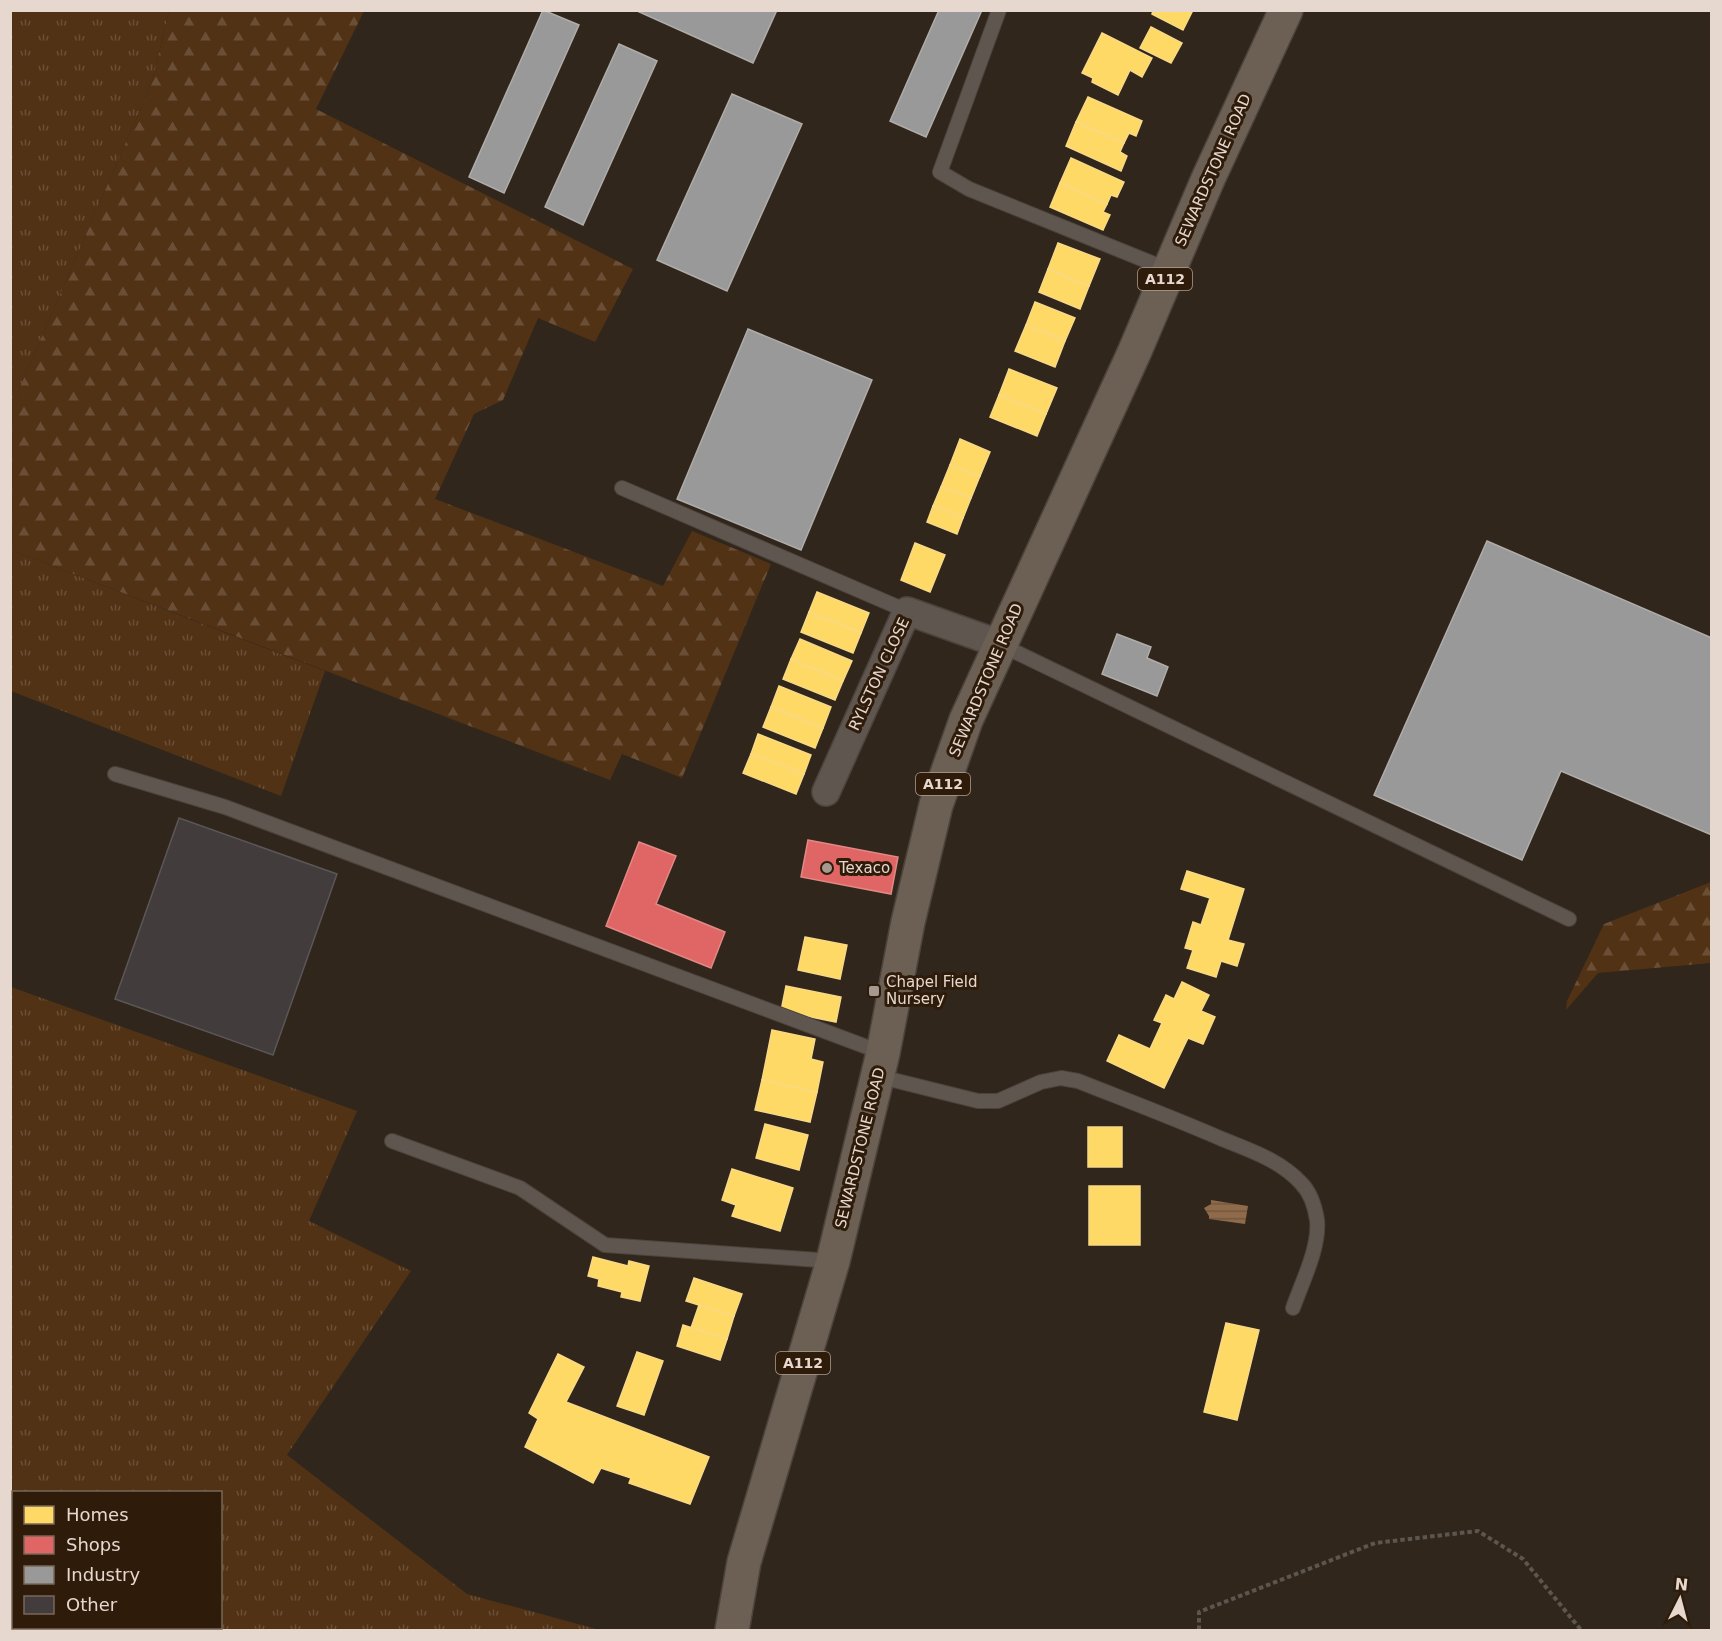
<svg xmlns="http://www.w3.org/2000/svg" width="1722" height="1641" viewBox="0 0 1722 1641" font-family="'DejaVu Sans',sans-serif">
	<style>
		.grass { fill: url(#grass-tufts); fill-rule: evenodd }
		.forest { fill: url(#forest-firs) }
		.water { fill: url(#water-rules) }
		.homes { fill: #ffd966; stroke: #f8d985; stroke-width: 1.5 }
		.shops { fill: #e06666; stroke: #e28885; stroke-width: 1.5 }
		.industry { fill: #999; stroke: #b0aca9; stroke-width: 1.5 }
		.building { fill: #433c3d; stroke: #5b5657; stroke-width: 1.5 }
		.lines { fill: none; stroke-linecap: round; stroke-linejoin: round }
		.lane-casing { stroke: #4c433c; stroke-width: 16 }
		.street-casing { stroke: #4c433c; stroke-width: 30 }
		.primary-casing { stroke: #4c433c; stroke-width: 36 }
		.path { stroke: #5d564f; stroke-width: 4; stroke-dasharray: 4.5 3; stroke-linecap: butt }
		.lane { stroke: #5f564f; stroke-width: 14 }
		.street { stroke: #5f564f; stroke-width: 27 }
		.primary { stroke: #6c6054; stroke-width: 33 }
		.poi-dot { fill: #a69a90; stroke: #2e1b0a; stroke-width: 2 }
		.labels { text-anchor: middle; stroke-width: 6; stroke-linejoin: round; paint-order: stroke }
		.shield { fill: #2e1b0a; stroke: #af9f93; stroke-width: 1.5 }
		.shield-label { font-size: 14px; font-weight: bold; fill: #e6d8ce }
		.street-label { font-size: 15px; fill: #e6d8ce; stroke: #2e1b0a }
		.poi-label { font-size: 15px; fill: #e6d8ce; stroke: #2e1b0a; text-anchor: start }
	</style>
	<defs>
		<pattern id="grass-tufts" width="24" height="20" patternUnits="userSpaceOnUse" patternTransform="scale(1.5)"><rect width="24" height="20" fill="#513215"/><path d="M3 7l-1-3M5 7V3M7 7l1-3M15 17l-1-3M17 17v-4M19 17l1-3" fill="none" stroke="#6a4f36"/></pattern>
		<pattern id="forest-firs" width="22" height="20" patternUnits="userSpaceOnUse" patternTransform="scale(1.5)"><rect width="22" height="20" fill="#513215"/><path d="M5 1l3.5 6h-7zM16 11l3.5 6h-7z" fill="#6a4f36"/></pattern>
		<pattern id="water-rules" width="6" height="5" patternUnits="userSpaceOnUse" patternTransform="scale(1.5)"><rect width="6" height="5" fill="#916a4a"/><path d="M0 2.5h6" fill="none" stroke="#6f5845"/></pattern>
	</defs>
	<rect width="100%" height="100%" fill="#30261c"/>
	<g class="grass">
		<polygon points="11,11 169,11 152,82 11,408"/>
		<polygon points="11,550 325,671 281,796 11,691"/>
		<path d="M11,987l346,124 -48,110 102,50 -124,184 180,139 133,36h-582l-7,-3zM14,1492h206v136h-206z"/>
	</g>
	<g class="forest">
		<polygon points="364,11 316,109 633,269 595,342 538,318 503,400 474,414 435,499 663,586 692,531 771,564 682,778 622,754 610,780 11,550 11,408 152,82 169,11"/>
		<polygon points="1711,882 1711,963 1598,973 1566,1010 1567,1001 1604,924"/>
	</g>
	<polygon class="water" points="1211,1200 1248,1206 1245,1224 1209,1219 1209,1216 1204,1208 1211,1204"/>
	<g class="homes">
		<polygon points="1153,10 1193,10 1183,30 1152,14"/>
		<polygon points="1151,27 1182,43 1171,63 1140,48"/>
		<polygon points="1102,33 1152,58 1142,77 1130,70 1118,95 1092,82 1093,78 1082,73"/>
		<polygon points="1088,97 1142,121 1136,136 1129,133 1124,143 1076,122"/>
		<polygon points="1076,122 1124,143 1120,152 1127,156 1121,171 1066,146"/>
		<polygon points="1071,158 1124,182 1117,197 1111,195 1107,204 1060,183"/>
		<polygon points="1060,183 1107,204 1103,212 1110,215 1103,230 1050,207"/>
		<polygon points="1058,243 1100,259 1089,286 1048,269"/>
		<polygon points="1048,269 1089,286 1080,309 1039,292"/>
		<polygon points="1035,302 1075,318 1065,341 1026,325"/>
		<polygon points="1026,325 1065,341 1055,367 1015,351"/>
		<polygon points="1009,369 1057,388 1046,414 999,395"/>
		<polygon points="999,395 1046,414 1037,436 990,417"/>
		<polygon points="960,439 990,452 980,476 950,465"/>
		<polygon points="950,465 980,476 971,498 941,487"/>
		<polygon points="941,487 971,498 963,518 933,506"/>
		<polygon points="933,506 963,518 957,534 927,522"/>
		<polygon points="915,543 945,555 930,592 901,580"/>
		<polygon points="817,592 869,613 861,633 809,612"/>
		<polygon points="809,612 861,633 853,653 801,632"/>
		<polygon points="800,639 852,661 843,681 791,659"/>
		<polygon points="791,659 843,681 835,700 783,679"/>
		<polygon points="779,686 831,707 823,728 771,707"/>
		<polygon points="771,707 823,728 815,748 763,727"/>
		<polygon points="758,734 811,755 804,774 751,754"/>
		<polygon points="751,754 804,774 796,794 743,773"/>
		<polygon points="1187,871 1244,889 1228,940 1244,944 1237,966 1221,961 1216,977 1187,968 1193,950 1185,948 1193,922 1201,925 1210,898 1181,889"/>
		<polygon points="805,937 847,945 840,979 798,970"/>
		<polygon points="1182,982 1209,995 1201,1011 1215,1017 1203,1044 1188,1038 1164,1088 1107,1061 1119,1035 1150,1049 1162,1023 1154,1020 1166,995 1174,999"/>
		<polygon points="786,986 841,997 836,1022 781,1011"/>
		<polygon points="772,1030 815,1039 811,1059 823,1062 817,1092 762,1080"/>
		<polygon points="762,1080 817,1092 810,1122 755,1110"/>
		<polygon points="765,1124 808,1135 799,1170 756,1158"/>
		<rect x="1088" y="1127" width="34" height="40"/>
		<polygon points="732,1169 793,1188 780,1231 732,1216 736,1205 722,1200"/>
		<rect x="1089" y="1186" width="51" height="59"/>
		<polygon points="593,1257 628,1266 629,1261 649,1266 640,1301 621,1297 622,1292 598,1286 599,1279 588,1276"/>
		<polygon points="694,1278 742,1294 734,1316 686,1301"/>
		<polygon points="699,1305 734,1316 727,1339 691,1328"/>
		<polygon points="1226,1323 1259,1330 1237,1420 1204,1412"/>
		<polygon points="683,1325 727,1339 720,1360 677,1346"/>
		<polygon points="637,1352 663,1361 644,1415 617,1406"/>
		<polygon points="558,1354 584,1367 566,1402 709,1457 690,1504 629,1483 631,1478 601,1468 593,1483 525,1447 538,1419 529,1413"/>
	</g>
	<g class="shops">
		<polygon points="808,840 898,857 891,894 801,877"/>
		<polygon points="639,842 676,856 656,904 725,932 711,968 606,926"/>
	</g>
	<g class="industry">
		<polygon points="543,10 579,25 504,193 469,177"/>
		<polygon points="635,10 777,10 753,63"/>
		<polygon points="939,10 982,10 926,137 890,121"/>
		<polygon points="619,44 657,61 583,225 545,207"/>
		<polygon points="732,94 802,124 727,291 657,260"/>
		<polygon points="748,329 872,380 801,550 677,499"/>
		<polygon points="1487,541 1712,638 1712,835 1561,771 1522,860 1374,795"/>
		<polygon points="1117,634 1151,647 1147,658 1168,667 1157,696 1102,674"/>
	</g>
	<polygon class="building" points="179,818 337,874 273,1055 115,999"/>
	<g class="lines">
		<g class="lane-casing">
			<g id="lane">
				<polyline points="999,10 940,172 969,189 1169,270"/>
				<polyline points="622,488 907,611"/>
				<polyline points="1001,645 1569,919"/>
				<polyline points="115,774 225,807 883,1053"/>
				<path d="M877,1076l101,25h20l43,-19 20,-4 17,3c48,19 96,37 144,58 27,11 58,21 79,44 9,9 14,24 16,37 3,27 -15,62 -24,88"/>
				<polyline points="392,1141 520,1188 605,1245 833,1261"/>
			</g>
		</g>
		<g class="street-casing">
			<polyline id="street" points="826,792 907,611 1000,644"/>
		</g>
		<g class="primary-casing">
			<polyline id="primary" points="732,1630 744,1562 833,1261 883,1053 908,922 936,805 966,720 1134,353 1208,179 1286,10"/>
		</g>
		<polyline class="path" points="1199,1630 1199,1612 1375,1543 1478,1531 1523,1559 1581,1630"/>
		<use href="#lane" class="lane"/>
		<use href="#street" class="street"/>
		<use href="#primary" class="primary"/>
	</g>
	<g class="poi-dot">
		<circle cx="827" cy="868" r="6"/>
		<rect x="868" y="985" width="12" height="12" rx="3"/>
	</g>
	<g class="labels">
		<g class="shield">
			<rect x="1138" y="268" width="54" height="22" rx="4.5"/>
			<rect x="916" y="773" width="54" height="22" rx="4.5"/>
			<rect x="776" y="1352" width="54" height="22" rx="4.5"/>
		</g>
		<g class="shield-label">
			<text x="1165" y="284">A112</text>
			<text x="943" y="789">A112</text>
			<text x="803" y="1368">A112</text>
		</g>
		<g class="street-label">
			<text transform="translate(1213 170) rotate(-66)" y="5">SEWARDSTONE ROAD</text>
			<text transform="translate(879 674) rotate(-65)" y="5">RYLSTON CLOSE</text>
			<text transform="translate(986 680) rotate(-67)" y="5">SEWARDSTONE ROAD</text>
			<text transform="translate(860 1148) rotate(-76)" y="5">SEWARDSTONE ROAD</text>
		</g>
		<g class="poi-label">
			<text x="839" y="873">Texaco</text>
			<text x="886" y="987">Chapel Field<tspan x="886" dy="17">Nursery</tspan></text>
		</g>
	</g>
	<rect width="1722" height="1641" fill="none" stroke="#e6d8ce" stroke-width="24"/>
	<rect x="12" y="1491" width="210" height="138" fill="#2e1b0a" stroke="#786758" stroke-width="1.5"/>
	<rect x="24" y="1506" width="30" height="18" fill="#ffd966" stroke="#786758" stroke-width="1.5"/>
	<text x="66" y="1521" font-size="18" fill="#e6d8ce">Homes</text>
	<rect x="24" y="1536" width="30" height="18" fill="#e06666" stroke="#786758" stroke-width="1.5"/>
	<text x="66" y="1551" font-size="18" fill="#e6d8ce">Shops</text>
	<rect x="24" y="1566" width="30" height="18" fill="#999999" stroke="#786758" stroke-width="1.5"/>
	<text x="66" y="1581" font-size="18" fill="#e6d8ce">Industry</text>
	<rect x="24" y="1596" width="30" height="18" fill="#433c3d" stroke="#786758" stroke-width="1.5"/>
	<text x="66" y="1611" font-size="18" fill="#e6d8ce">Other</text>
	<g transform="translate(1680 1599) rotate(6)" stroke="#2e1b0a" stroke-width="4.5" paint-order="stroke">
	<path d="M0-4.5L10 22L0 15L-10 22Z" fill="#e6d8ce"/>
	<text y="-9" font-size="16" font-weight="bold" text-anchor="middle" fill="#e6d8ce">N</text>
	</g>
</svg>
